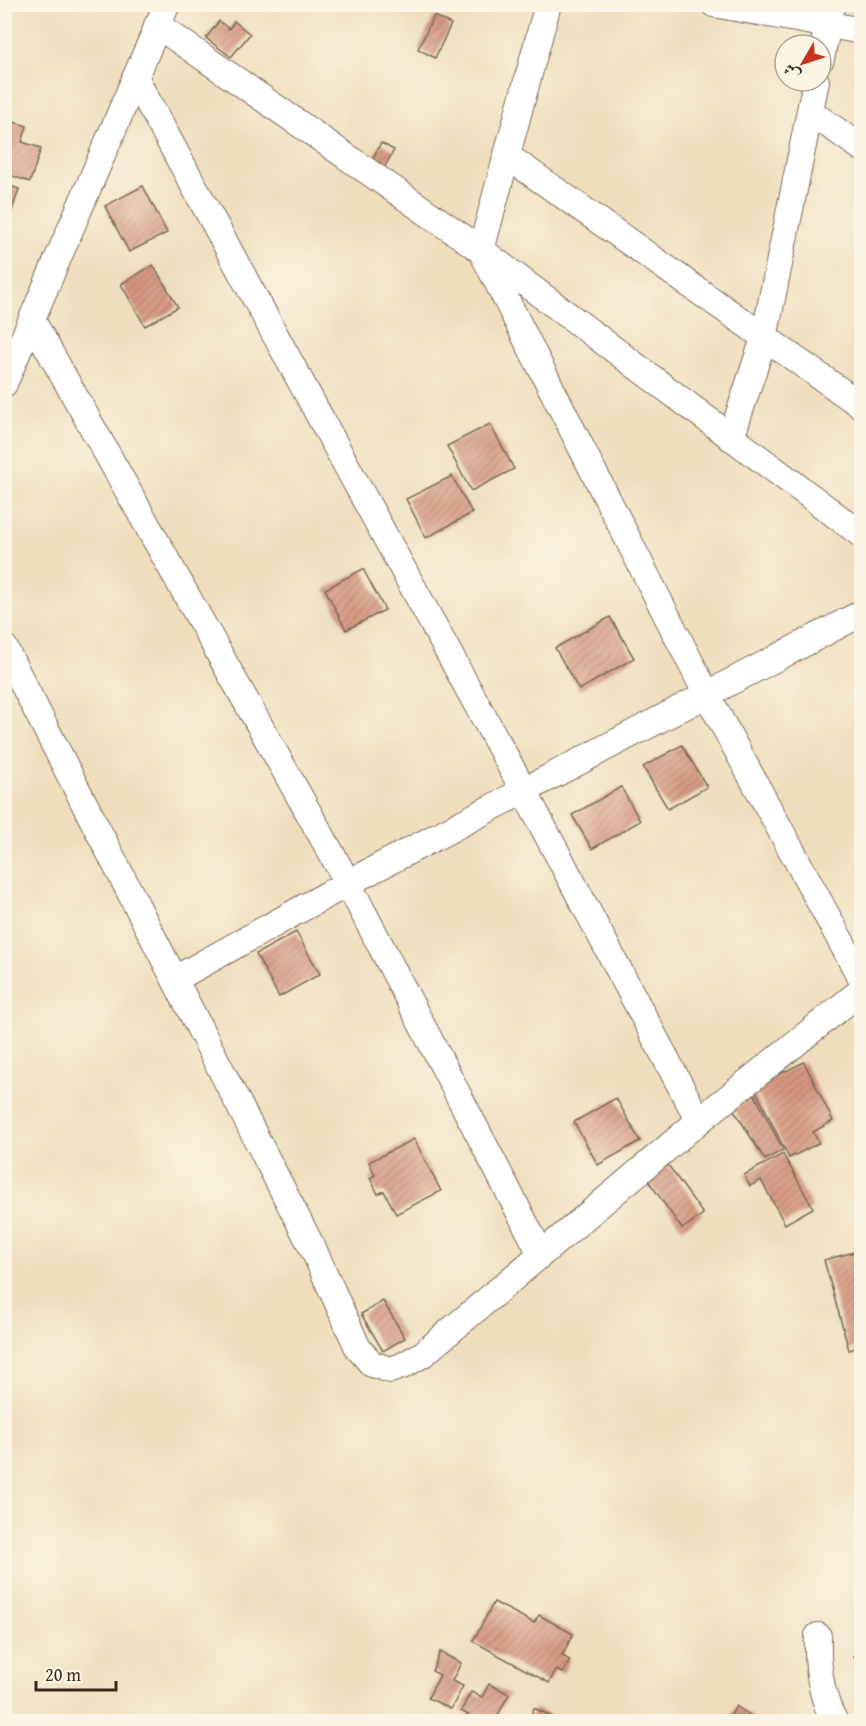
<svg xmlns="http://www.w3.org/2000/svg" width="866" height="1726" viewBox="0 0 866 1726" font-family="'Gentium Book Plus',Amiri,serif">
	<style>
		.building { fill: url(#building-hatch) }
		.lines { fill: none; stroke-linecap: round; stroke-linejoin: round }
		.street-casing { stroke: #7a6956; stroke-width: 28 }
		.street { stroke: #fff; stroke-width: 26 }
	</style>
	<defs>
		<pattern id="building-hatch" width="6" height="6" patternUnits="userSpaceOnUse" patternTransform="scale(1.5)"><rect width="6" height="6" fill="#d6987f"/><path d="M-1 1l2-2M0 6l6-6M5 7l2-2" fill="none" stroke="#af7c67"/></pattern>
	</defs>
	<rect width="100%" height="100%" fill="#fcf5e5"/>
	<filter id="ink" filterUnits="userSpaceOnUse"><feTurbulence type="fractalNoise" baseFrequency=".0167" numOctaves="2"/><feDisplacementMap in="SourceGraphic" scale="12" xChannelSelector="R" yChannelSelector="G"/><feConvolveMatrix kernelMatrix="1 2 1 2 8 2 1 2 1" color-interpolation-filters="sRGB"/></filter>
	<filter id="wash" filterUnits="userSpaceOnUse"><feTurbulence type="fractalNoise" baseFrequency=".008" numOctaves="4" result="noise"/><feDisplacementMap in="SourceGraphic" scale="24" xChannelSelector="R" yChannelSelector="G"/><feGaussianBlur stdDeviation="1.35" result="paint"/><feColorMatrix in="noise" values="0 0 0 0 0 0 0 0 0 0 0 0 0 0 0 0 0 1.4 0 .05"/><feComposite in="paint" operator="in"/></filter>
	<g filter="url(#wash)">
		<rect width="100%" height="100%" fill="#eedebd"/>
		<g id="blocks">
			<g class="building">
				<polygon points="434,16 451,24 435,58 418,49"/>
				<polygon points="219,21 229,29 234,21 250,34 231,57 206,38"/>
				<polygon points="4,119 27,126 22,142 41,148 30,182 4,173"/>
				<polygon points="381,143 394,150 384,168 371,161"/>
				<polygon points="4,184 19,189 5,232 4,232"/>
				<polygon points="143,186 167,233 129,252 105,206"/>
				<polygon points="153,265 178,307 145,326 121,284"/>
				<polygon points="490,424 514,469 471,491 447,446"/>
				<polygon points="452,476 472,513 426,538 406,499"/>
				<polygon points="363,569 385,610 346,630 325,589"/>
				<polygon points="610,617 634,658 579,690 555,648"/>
				<polygon points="682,745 707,787 668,809 643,767"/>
				<polygon points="621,787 640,821 592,849 572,815"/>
				<polygon points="296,932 320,974 279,997 256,954"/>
				<polygon points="804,1062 833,1121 813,1132 819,1143 789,1158 754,1087"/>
				<polygon points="753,1091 783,1150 765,1160 734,1110"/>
				<polygon points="616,1098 640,1141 598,1165 574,1122"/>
				<polygon points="414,1139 441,1191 396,1214 384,1191 378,1194 370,1178 375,1175 369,1162"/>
				<polygon points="783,1154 813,1208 785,1224 761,1180 750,1186 744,1175"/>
				<polygon points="666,1162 703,1214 682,1229 645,1176"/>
				<polygon points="862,1250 862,1346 849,1350 824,1260"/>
				<polygon points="383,1301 405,1338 383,1351 361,1314"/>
				<polygon points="494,1602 534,1623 539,1615 573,1634 562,1656 570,1660 563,1673 556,1670 549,1683 473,1641"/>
				<polygon points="862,1647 862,1663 853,1656"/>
				<polygon points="440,1652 461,1663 452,1681 463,1686 451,1709 428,1698 440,1675 432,1671"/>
				<polygon points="489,1684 509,1694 494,1722 481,1722 461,1711 471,1692 482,1697"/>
				<polygon points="736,1706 760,1722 727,1722"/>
				<polygon points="534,1708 563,1722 528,1722"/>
			</g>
		</g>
	</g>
	<g filter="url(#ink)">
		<use href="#blocks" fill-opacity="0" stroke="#7a6956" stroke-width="1.5"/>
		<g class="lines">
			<g class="street-casing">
				<g id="street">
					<polyline points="548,4 481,250 707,695 862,980"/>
					<polyline points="714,4 862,31"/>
					<polyline points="157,25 481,250 862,535"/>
					<polyline points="821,59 832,4"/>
					<polyline points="135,78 524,791 699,1121"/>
					<polyline points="810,112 862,148"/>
					<polyline points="507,156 862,406"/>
					<polyline points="32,320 348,883 541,1254"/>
					<polyline points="4,384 167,4"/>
					<polyline points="731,438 764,338 816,81"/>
					<polyline points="4,647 315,1253 358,1348 372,1364 390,1370 402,1366 423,1354 699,1121 862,990"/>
					<polyline points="175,979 348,883 862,613"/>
					<path d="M818,1636c-1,29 2,60 17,86"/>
				</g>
			</g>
			<use href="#street" class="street"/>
		</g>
	</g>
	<rect width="866" height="1726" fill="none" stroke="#fcf5e5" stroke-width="24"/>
	<g transform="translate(803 63) rotate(231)"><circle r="28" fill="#fcf5e5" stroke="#afa495" stroke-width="1.5"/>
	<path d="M0-4.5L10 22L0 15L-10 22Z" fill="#c8321e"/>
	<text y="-9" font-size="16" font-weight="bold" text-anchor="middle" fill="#3b2a1e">ش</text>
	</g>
	<path d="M36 1681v9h80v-9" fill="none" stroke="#3b2a1e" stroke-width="3"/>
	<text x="45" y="1681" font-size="18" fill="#3b2a1e" stroke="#fcf5e5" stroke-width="4.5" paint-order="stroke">20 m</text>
</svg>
